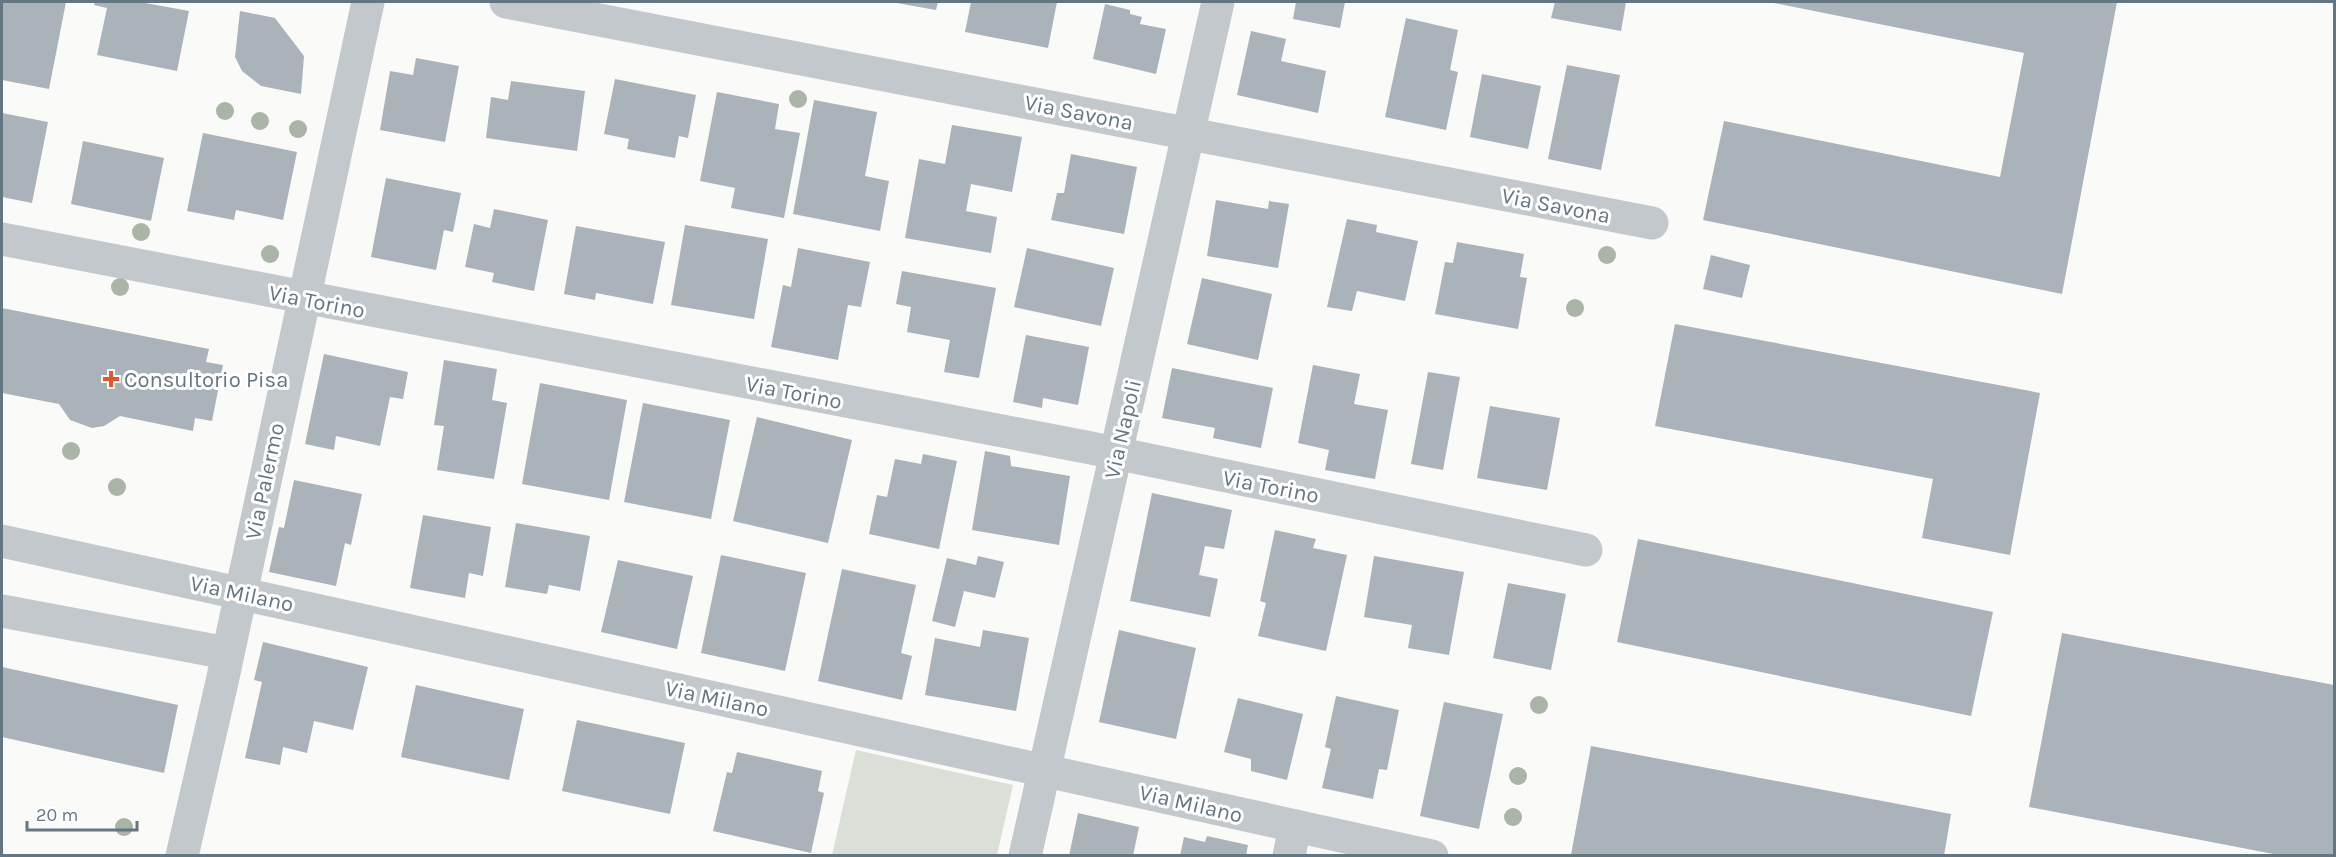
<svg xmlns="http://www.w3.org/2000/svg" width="2336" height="857" viewBox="0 0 2336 857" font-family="Karla,sans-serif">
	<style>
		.green { fill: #dadfd7 }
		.building { fill: #aab3b9 }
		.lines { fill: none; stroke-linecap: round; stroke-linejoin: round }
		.minor { stroke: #c3c8cc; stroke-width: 33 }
		.tree { fill: #aab4a7 }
		.poi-dot { fill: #e4572e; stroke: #fff; stroke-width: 2 }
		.labels { text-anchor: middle; stroke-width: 6; stroke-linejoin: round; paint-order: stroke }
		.street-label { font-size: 22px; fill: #657683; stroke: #fff }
		.poi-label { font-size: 22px; fill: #657683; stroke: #fff; text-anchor: start }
	</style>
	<rect width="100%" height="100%" fill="#fafaf8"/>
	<polygon class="green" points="856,750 1013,785 997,855 832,855"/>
	<g class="building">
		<polygon points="2,2 66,2 49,89 2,80"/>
		<polygon points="95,2 140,2 189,11 177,71 97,55 107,8 94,5"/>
		<polygon points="891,2 938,2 936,10"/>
		<polygon points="971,2 1057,2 1048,48 965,32"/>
		<polygon points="1296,2 1345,2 1340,28 1293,19"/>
		<polygon points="1555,2 1626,2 1621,31 1551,18"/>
		<polygon points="1774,3 2117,2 2062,294 1703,220 1724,121 2000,177 2024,53"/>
		<polygon points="1105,4 1130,10 1130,14 1142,17 1140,24 1166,29 1156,74 1093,59"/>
		<polygon points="240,11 275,18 304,56 301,94 261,86 242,71 235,57"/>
		<polygon points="1406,18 1458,30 1450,70 1458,72 1446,130 1385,117"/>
		<polygon points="1251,31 1286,39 1281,61 1326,71 1318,113 1237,95"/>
		<polygon points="416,58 459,66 445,142 380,130 390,71 413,75"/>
		<polygon points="1567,65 1620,75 1601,170 1548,159"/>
		<polygon points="1482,74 1541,86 1528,149 1470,137"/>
		<polygon points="615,79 696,95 688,138 679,136 675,158 627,149 629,139 604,134"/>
		<polygon points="511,81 585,91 577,151 486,138 491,97 508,100"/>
		<polygon points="717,92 779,104 775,129 800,133 784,218 731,208 735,188 700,181"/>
		<polygon points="814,100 877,112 865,176 889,181 880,231 793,214"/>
		<polygon points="2,113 48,122 32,203 2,197"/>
		<polygon points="952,125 1022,137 1012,192 971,184 966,211 997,217 991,253 905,238 919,159 945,164"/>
		<polygon points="203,133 297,152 283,220 236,210 234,220 187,211"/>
		<polygon points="83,141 164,158 151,221 71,204"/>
		<polygon points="1071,154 1137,167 1124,234 1051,220 1057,193 1064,193"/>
		<polygon points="386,178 461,193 453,232 444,230 436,270 371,257"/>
		<polygon points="1216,200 1268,209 1269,201 1289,204 1278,268 1207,256"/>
		<polygon points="494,209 548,220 534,291 492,282 494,273 465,267 474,224 490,228"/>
		<polygon points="1347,219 1377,225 1376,232 1418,241 1405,301 1357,291 1352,311 1327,307"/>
		<polygon points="685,225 768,239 754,319 671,305"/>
		<polygon points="576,226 665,242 653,304 596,293 595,300 564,294"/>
		<polygon points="1457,242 1524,254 1520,277 1527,278 1518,329 1435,314 1445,262 1453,263"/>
		<polygon points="798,248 870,262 861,307 848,305 838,360 771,347 783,285 791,287"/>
		<polygon points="1027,248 1114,268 1101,326 1014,307"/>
		<polygon points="1711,255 1750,265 1742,298 1703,289"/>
		<polygon points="902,271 996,288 979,378 944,372 950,340 907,332 911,307 896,304"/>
		<polygon points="1202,278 1272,294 1258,360 1187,344"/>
		<polygon points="2,308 209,349 206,362 223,365 212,421 195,418 193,431 120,416 104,426 92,428 70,420 59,404 2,393"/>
		<polygon points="1675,324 2040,393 2010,555 1922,538 1933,479 1655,426"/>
		<polygon points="1026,335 1089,347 1078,405 1043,398 1042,408 1013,402"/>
		<polygon points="324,354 408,372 403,399 390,397 380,446 336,436 334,450 305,444"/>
		<polygon points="444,360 497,369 492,400 507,403 494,479 437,470 444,426 434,425"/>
		<polygon points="1313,365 1360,374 1354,404 1388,410 1375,479 1325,470 1329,450 1298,443"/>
		<polygon points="1172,368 1273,388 1261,448 1213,438 1215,428 1162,418"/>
		<polygon points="1428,372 1460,377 1443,470 1411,464"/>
		<polygon points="540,383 627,400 609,500 522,484"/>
		<polygon points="643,403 730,420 711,519 624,502"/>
		<polygon points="1490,406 1560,418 1547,490 1477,478"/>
		<polygon points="757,417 852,440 828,543 733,521"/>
		<polygon points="985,451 1010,456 1011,466 1070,476 1059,545 972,530"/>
		<polygon points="923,454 957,461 939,549 869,534 877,495 887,497 895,459 921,464"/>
		<polygon points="294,480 362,494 351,545 345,543 336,586 269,572 279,527 284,528"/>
		<polygon points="1152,493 1232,510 1224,549 1205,546 1199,575 1218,579 1210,617 1130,601"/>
		<polygon points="423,515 491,527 483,576 469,573 465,598 410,588"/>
		<polygon points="516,523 590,536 580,591 549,585 547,594 505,587"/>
		<polygon points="1275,530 1316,539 1313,548 1347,555 1326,651 1258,636 1266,603 1260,601"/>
		<polygon points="1638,539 1993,612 1971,716 1617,642"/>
		<polygon points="721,555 806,573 785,671 701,653"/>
		<polygon points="978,556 1004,562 995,598 964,591 955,627 932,621 947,558 976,565"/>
		<polygon points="1374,556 1464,572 1449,655 1408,648 1412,625 1364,617"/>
		<polygon points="618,560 693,576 677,649 601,632"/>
		<polygon points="842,569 916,585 901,653 912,656 902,700 818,681"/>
		<polygon points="1508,583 1566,594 1551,670 1493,658"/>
		<polygon points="983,630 1029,638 1016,711 925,695 935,638 980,647"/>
		<polygon points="1119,630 1196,648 1176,739 1099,722"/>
		<polygon points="2062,633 2334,685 2334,856 2284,856 2029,807"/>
		<polygon points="263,642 368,667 353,730 314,721 307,753 283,747 280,765 245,758 262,682 254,680"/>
		<polygon points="2,667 178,705 164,773 2,737"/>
		<polygon points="416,685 524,709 509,780 401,757"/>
		<polygon points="1336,696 1399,710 1387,770 1379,769 1373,799 1322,788 1331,749 1325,747"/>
		<polygon points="1238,698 1303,714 1287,780 1251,771 1251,759 1224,752"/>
		<polygon points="1444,702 1503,714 1479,829 1420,816"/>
		<polygon points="577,720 685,743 670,814 562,791"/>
		<polygon points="1591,746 1951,814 1944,856 1571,855"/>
		<polygon points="737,752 822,771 818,791 824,793 811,853 713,831 727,772 732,773"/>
		<polygon points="1078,813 1139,827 1133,856 1069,856"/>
		<polygon points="1207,836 1248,845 1246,856 1180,856 1184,837 1205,842"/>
	</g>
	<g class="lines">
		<g class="minor">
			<polyline points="506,2 1652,223"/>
			<polyline points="2,239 1091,448 1586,550"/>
			<polyline points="2,541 1432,856"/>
			<polyline points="2,611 227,653"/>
			<polyline points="182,856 222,682 368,2"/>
			<polyline points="1025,856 1218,2"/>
			<polyline points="1289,856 1295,826"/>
		</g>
	</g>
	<g class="tree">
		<circle cx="798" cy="99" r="9"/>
		<circle cx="225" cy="111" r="9"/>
		<circle cx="260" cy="121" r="9"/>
		<circle cx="298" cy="129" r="9"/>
		<circle cx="141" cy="232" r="9"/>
		<circle cx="270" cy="254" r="9"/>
		<circle cx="1607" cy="255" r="9"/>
		<circle cx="120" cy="287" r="9"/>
		<circle cx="1575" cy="308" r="9"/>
		<circle cx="71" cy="451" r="9"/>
		<circle cx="117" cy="487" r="9"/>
		<circle cx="1539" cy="705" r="9"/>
		<circle cx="1518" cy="776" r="9"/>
		<circle cx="1513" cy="817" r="9"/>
		<circle cx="124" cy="827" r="9"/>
	</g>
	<path class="poi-dot" d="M108 370h6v6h6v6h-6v6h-6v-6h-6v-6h6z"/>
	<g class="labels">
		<g class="street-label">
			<text transform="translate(1079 112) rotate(11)" y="8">Via Savona</text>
			<text transform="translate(1556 205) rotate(11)" y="8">Via Savona</text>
			<text transform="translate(317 301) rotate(11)" y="8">Via Torino</text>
			<text transform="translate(794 392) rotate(11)" y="8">Via Torino</text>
			<text transform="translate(1122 429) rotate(-77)" y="8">Via Napoli</text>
			<text transform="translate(264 481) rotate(-78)" y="8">Via Palermo</text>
			<text transform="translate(1271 486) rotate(11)" y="8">Via Torino</text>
			<text transform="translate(242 593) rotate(12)" y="8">Via Milano</text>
			<text transform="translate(717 698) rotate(12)" y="8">Via Milano</text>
			<text transform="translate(1191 803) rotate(13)" y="8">Via Milano</text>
		</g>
		<g class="poi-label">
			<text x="124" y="387">Consultorio Pisa</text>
		</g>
	</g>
	<rect width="2336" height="857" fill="none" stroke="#657683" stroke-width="6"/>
	<path d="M27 821v9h110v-9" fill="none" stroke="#657683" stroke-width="3"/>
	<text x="36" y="821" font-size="18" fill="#657683" stroke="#ffffff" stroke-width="4.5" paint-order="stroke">20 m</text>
</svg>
